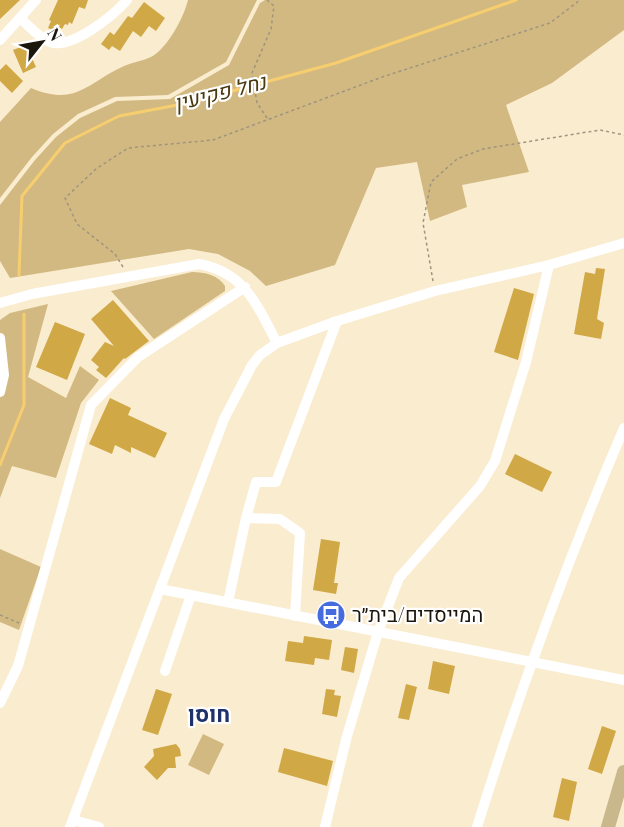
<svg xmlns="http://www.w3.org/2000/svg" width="624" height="827" viewBox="0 0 624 827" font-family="'Playfair Display',Heebo,serif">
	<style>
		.green { fill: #d2b981 }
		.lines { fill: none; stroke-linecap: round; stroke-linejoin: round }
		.stream { stroke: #f7ce6f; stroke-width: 3 }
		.building { fill: #d0a846 }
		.path { stroke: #9f947f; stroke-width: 1.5; stroke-dasharray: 3 3; stroke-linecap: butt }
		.minor { stroke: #fff; stroke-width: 10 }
		.major { stroke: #cab88d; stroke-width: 14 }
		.labels { text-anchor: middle; stroke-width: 4.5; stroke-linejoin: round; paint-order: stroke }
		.poi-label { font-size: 20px; fill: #1b160b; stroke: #fff; text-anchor: start }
		.water-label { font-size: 21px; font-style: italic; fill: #4a3910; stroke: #fff }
		.quarter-label { font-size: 22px; font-weight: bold; fill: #1e3169; stroke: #fff }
	</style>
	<rect width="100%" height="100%" fill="#faeccf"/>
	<g class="green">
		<path d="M188,0h69l-31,62 -58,33 -53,2 -37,17 -25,20 -21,23 -32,41v-76l31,-34c45,19 56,-5 93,-22 9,-4 19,-5 27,-9 16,-8 33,-40 37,-57z"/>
		<polygon points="265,0 624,0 624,30 552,83 506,105 529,172 462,185 467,207 430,221 417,162 376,168 335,265 266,286 250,271 218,254 189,249 10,278 0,261 0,205 35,160 56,137 80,118 117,101 170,99 229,65 260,3"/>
		<path d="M192,272c13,0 26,3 33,14v5l-71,48 -43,-48z"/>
		<polygon points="48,304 28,377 66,398 80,366 99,380 81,403 56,478 12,466 0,498 0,320 10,313"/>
		<polygon points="0,549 41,567 19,630 0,622"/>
		<polygon points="203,734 224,744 209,775 188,765"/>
	</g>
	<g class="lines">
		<g class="stream">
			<polyline points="19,275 22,196 65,143 119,116 188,103 336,63 516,0"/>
			<polyline points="0,465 24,405 24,314"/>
		</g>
	</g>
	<g class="building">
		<polygon points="0,0 20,0 0,19"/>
		<polygon points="58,0 88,0 85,9 79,7 72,24 69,22 68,25 65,24 62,29 57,26 55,31 48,28 51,21 49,20"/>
		<polygon points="144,2 165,18 156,31 149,26 141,37 133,31 120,51 112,46 109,50 101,44 110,32 114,35 128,16 132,18"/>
		<polygon points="26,45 36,67 23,73 13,50"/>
		<polygon points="6,64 23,81 12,93 0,81 0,70"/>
		<polygon points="596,268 605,269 597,319 604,323 601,339 574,334 585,272 595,274"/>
		<polygon points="514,288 534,294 518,360 494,352"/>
		<polygon points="113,300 149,341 125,359 124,358 106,378 96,370 99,367 91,360 105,342 114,346 91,319"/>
		<polygon points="55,322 85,334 67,380 36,367"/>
		<polygon points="110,398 131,408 128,415 167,433 155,458 131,447 131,453 115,445 112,454 89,444"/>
		<polygon points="515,454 552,472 542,492 505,474"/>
		<polygon points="321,539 340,542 334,583 338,583 336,594 313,590"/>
		<polygon points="304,636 332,640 329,660 315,658 314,665 285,661 288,641 303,643"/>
		<polygon points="345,647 358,649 354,673 341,670"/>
		<polygon points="433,661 455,666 449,694 428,689"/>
		<polygon points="406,684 417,687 409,720 398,718"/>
		<polygon points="156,689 172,694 158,735 142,730"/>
		<polygon points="326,689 335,690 334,695 341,696 337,717 322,714"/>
		<polygon points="602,726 616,731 602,774 588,769"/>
		<polygon points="176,744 180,749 181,756 175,757 176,768 168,768 157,780 144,767 154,756 153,749"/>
		<polygon points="284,748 333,761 327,786 278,772"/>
		<polygon points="562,778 577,782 569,821 553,817"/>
	</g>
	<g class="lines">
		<g class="path">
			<polyline points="267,118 257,103 252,73 271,29 274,6 267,0"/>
			<polyline points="123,267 115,254 77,224 65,198 96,169 128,148 213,140 385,76 550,23 580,0"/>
			<polyline points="433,281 423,223 431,182 457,159 483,149 600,130 624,135"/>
			<polyline points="0,615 19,623"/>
		</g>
		<g class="minor">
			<path d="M20,18c9,8 19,20 30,24 21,8 63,-26 77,-42"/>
			<polyline points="0,40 36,0"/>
			<path d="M0,303l32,-9 167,-30c46,8 59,43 78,79"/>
			<polyline points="0,338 4,375 0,392"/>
			<polyline points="246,518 256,482 276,482 337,321"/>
			<polyline points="160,589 624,680"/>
			<polyline points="228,602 246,518 280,519 300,533 295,616"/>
			<polyline points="165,671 191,595"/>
			<polyline points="0,703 18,666 91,405 138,357 245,287"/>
			<polyline points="73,820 99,827"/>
			<polyline points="70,827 224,419 252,365 260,355 277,343 337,321 435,291 549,265 624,243"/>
			<polyline points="325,827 347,736 378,632 399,578 480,486 495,461 526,362 549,265"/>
			<path d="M477,827c42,-135 91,-268 147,-399"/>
		</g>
		<polyline class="major" points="608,827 624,772"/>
	</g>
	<defs>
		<g id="bus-disc" transform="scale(1.5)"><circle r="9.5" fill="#456bde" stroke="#fff"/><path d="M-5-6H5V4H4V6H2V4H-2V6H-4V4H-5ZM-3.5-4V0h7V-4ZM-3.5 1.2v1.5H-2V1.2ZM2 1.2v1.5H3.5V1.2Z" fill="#fff"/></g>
	</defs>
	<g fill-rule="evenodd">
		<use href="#bus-disc" x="331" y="615"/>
	</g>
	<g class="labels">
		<g class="poi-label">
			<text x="352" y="622">המייסדים/בית״ר</text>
		</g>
		<g class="water-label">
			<text transform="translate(220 93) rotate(-14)" y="7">נחל פקיעין</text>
		</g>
		<g class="quarter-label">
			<text x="209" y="722">חוסן</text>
		</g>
	</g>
	<g transform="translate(42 42) rotate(59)" stroke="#ffffff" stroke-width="4.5" paint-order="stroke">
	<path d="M0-4.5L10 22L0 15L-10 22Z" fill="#1b160b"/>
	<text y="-9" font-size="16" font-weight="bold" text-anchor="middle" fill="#1b160b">N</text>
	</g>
</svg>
